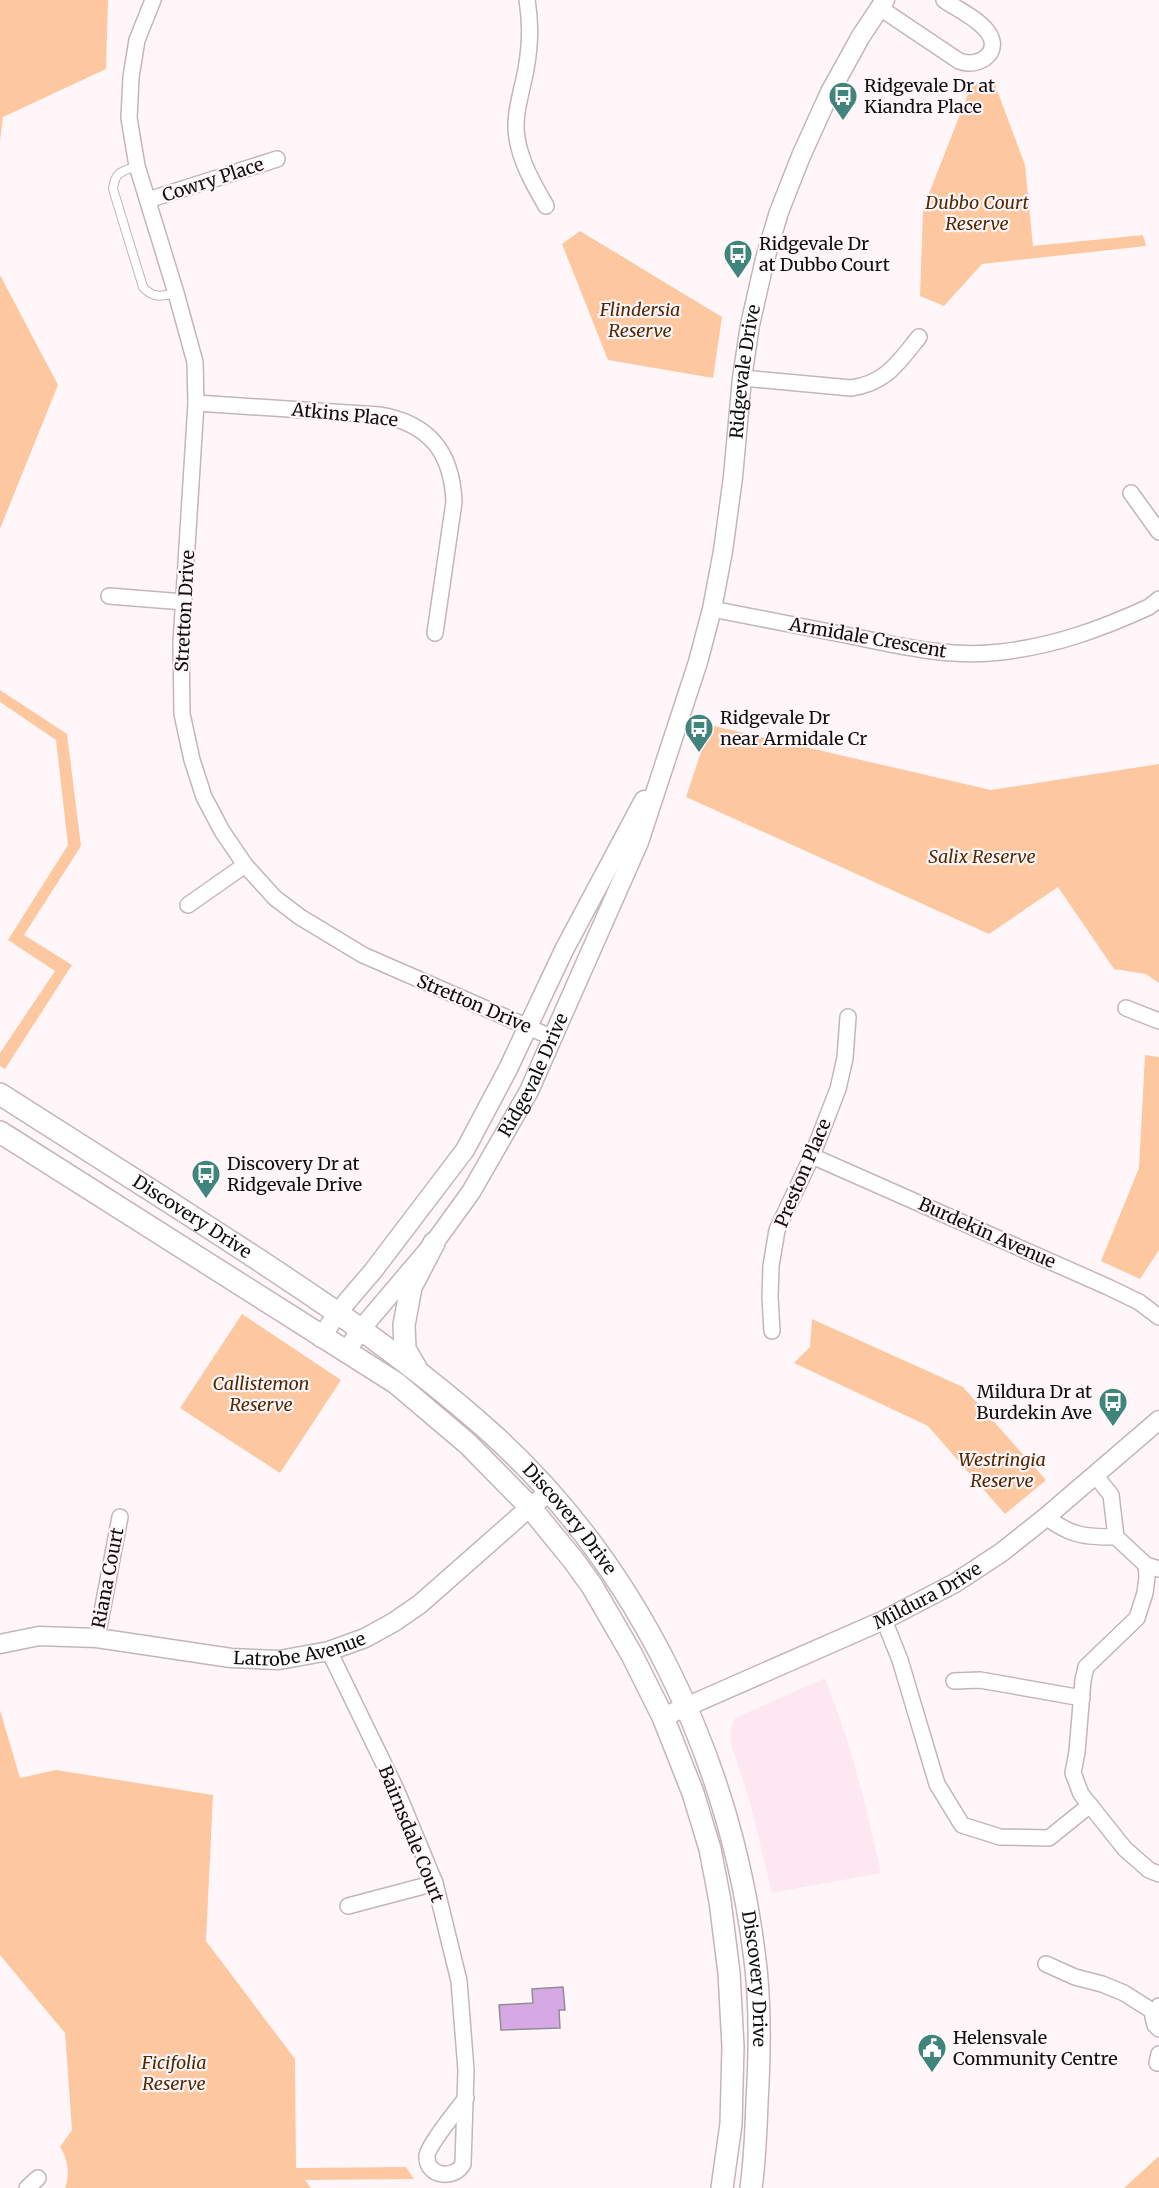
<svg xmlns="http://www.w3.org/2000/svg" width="1159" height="2188" viewBox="0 0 1159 2188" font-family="Merriweather,serif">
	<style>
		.built { fill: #fde7f0 }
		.green { fill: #fdc89f }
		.building { fill: #d6a8e4; stroke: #938c95; stroke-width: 1.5 }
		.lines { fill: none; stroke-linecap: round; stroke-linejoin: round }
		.service-casing { stroke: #c3b5ba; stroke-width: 10 }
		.minor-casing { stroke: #c3b5ba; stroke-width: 18 }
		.tertiary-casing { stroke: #c3b5ba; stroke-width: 21 }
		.secondary-casing { stroke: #c3b5ba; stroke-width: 24 }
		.service { stroke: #fff; stroke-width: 8 }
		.minor { stroke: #fff; stroke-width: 15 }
		.tertiary { stroke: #fff; stroke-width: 18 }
		.secondary { stroke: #fff; stroke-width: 21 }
		.labels { text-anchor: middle; stroke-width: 4.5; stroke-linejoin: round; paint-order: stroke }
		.poi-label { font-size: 18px; fill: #120d0f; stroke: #fff6fa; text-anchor: start }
		.street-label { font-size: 18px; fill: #120d0f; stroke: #fff6fa }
		.park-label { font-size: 18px; font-style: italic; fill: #512a02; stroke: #fff6fa }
	</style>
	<rect width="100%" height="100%" fill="#fff6fa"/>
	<polygon class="built" points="825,1678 846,1736 864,1799 881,1873 772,1893 749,1798 731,1744 730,1731 735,1718"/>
	<g class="green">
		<polygon points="0,0 108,0 106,69 3,117 0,141"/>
		<polygon points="993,79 1025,165 1033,246 1143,235 1146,246 982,264 944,306 920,296 923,209 971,86"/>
		<polygon points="580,231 722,317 713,378 608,360 562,244"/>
		<polygon points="0,275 58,385 0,529"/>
		<polygon points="0,690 67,734 81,846 24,935 72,965 5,1069 0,1066 0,1053 55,971 8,940 68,845 56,740 0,702"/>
		<polygon points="710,725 991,790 1159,764 1159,983 1146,974 1114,969 1058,887 989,934 686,797"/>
		<polygon points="1145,1055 1159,1057 1159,1250 1140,1279 1101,1261 1139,1168"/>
		<polygon points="242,1314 341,1380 280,1473 180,1408"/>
		<polygon points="812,1319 963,1387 1046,1480 1005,1514 928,1426 794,1363 810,1347"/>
		<path d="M0,1710l20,68 36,-8 157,25 -7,146 89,118 1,109 110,-1 8,12 -109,1 6,8h-246c5,-12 3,-30 -5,-41l12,-17 -7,-97 -65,-78z"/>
		<polygon points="1159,2156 1159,2188 1124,2188"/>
	</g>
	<polygon class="building" points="563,1987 565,2010 559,2010 560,2028 501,2030 499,2005 533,2003 532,1989"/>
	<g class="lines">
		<g class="service-casing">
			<path id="service" d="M137,166c-15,6 -22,5 -24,23l30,98c10,12 20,9 33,6"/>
		</g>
		<g class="minor-casing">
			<g id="minor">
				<polyline points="153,0 137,40 131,77 129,118 137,166 176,293 195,362 196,403 181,643 182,714 192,760 204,797 222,831 245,865 275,898 300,917 363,955 551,1037"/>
				<path d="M527,0c4,23 3,47 -1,69 -4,23 -13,46 -9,69 4,25 17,47 29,68"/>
				<path d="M880,8l79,53c21,8 44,-10 28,-30 -10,-13 -30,-22 -43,-31"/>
				<polyline points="148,200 277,159"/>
				<path d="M742,378l109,10c35,-5 47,-25 68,-51"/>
				<path d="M196,403l183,12c50,8 73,37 75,87l-19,131"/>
				<polyline points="1131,493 1159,532"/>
				<polyline points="109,596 184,602"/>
				<path d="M712,609c48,9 96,19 144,28 48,10 96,21 145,15 53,-6 100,-23 148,-45l10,-8"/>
				<polyline points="188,905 245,865"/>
				<polyline points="1126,1008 1159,1021"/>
				<polyline points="812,1156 1108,1287 1139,1302 1159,1317"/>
				<polyline points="772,1331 770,1297 771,1266 777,1230 812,1156 838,1089 845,1058 848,1017"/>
				<polyline points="1095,1475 1111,1495 1116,1537"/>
				<path d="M1046,1517c25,19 39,20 70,20l30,28 13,4"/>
				<polyline points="1146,1565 1147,1577 1145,1593 1137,1618 1086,1667 1083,1680 1077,1752 1073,1773 1081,1794 1125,1849 1149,1870 1159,1874"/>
				<polyline points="884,1620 900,1660 937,1784 962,1825 1000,1837 1049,1838 1090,1805"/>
				<polyline points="97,1638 120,1517"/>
				<path d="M329,1651l67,138 39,94 24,98 7,89 -3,94c-8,16 -37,13 -36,-8 1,-11 31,-47 39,-58"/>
				<polyline points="954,1681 980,1680 1082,1698"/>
				<polyline points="348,1906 435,1883"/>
				<polyline points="1046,1964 1075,1977 1102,1984 1124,1993 1154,2012"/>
				<polyline points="1159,2006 1153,2017 1155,2025 1159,2029"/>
				<polyline points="1157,2063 1159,2054"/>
				<polyline points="27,2188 38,2178"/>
			</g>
		</g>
		<g class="tertiary-casing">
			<g id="tertiary">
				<polyline points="321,1338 338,1312 373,1271 465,1150 508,1069 564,950 644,800"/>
				<path id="s1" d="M346,1352l15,-23 73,-86 37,-51 58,-101 110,-249 59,-180 14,-53 11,-58 10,-74 9,-99 8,-53 15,-66 14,-47 22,-56 29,-64 31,-56 24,-36"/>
				<path id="s2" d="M0,1644l39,-8 58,2 134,20 48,2 50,-9 36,-13 29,-16 26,-18 110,-97 20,-15"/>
				<path id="s3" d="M663,1717l221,-97 71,-37 47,-31 44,-35 113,-97"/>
			</g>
		</g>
		<g class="secondary-casing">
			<g id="secondary">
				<path id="s4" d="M0,1094c69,44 137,87 205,131 99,64 197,128 285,207 147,132 239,324 264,520 7,49 6,100 3,150 -1,29 -2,58 -6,86"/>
				<polyline points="0,1132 396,1383 468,1444 530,1507 574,1561 592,1586 632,1655 663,1717 693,1793 710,1849 720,1901 729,1973 733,2047 731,2124 722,2188"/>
				<polyline points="416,1368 405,1349 404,1325 411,1287 434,1243"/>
			</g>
		</g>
		<use href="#service" class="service"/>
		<use href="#minor" class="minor"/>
		<use href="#tertiary" class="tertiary"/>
		<use href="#secondary" class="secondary"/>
	</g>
	<defs>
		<g id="bus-pin" transform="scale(1.5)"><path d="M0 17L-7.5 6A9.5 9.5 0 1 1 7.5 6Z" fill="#3f857c" stroke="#fff6fa"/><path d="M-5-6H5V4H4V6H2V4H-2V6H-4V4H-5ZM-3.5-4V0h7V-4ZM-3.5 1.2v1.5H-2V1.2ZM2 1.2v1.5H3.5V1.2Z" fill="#fff"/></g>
		<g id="civic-pin" transform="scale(1.5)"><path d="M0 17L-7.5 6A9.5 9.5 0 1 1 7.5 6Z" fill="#3f857c" stroke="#fff6fa"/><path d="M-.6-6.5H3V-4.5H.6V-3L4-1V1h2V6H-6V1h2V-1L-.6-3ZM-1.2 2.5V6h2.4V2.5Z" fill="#fff"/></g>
	</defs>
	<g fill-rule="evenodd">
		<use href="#bus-pin" x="843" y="96"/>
		<use href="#bus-pin" x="738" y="254"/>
		<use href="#bus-pin" x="699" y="728"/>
		<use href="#bus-pin" x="206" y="1174"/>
		<use href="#bus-pin" x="1113" y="1402"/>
		<use href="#civic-pin" x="932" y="2048"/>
	</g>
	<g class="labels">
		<g class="poi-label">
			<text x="864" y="92">Ridgevale Dr at<tspan x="864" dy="21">Kiandra Place</tspan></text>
			<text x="759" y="250">Ridgevale Dr<tspan x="759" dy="21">at Dubbo Court</tspan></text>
			<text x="720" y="724">Ridgevale Dr<tspan x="720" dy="21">near Armidale Cr</tspan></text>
			<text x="227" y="1170">Discovery Dr at<tspan x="227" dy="21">Ridgevale Drive</tspan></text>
			<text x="1092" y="1398" text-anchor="end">Mildura Dr at<tspan x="1092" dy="21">Burdekin Ave</tspan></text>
			<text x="953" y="2044">Helensvale<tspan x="953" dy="21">Community Centre</tspan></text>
		</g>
		<g class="street-label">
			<text transform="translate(213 180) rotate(-18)" y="6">Cowry Place</text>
			<text dy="6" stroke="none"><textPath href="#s1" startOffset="1076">Ridgevale Drive</textPath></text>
			<text transform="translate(345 415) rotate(6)" y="6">Atkins Place</text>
			<text transform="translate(185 611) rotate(-87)" y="6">Stretton Drive</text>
			<text transform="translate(868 638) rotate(10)" y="6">Armidale Crescent</text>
			<text transform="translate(474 1004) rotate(23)" y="6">Stretton Drive</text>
			<text dy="6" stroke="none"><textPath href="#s1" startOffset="336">Ridgevale Drive</textPath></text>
			<text transform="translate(803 1173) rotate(-67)" y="6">Preston Place</text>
			<text dy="6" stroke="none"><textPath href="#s4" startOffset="228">Discovery Drive</textPath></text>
			<text transform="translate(987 1233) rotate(24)" y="6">Burdekin Avenue</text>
			<text dy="6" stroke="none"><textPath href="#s4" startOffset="714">Discovery Drive</textPath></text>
			<text transform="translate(108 1578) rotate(-79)" y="6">Riana Court</text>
			<text dy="6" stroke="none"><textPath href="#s3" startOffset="291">Mildura Drive</textPath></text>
			<text dy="6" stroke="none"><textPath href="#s2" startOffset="303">Latrobe Avenue</textPath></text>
			<text transform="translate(411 1834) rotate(68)" y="6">Bairnsdale Court</text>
			<text dy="6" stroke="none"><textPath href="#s4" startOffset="1218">Discovery Drive</textPath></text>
		</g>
		<g class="park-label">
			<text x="977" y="209">Dubbo Court<tspan x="977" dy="21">Reserve</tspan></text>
			<text x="640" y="316">Flindersia<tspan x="640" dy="21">Reserve</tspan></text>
			<text x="982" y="863">Salix Reserve</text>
			<text x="261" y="1390">Callistemon<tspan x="261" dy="21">Reserve</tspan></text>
			<text x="1002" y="1466">Westringia<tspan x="1002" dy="21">Reserve</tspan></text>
			<text x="174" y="2069">Ficifolia<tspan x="174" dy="21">Reserve</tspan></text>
		</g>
	</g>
</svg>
